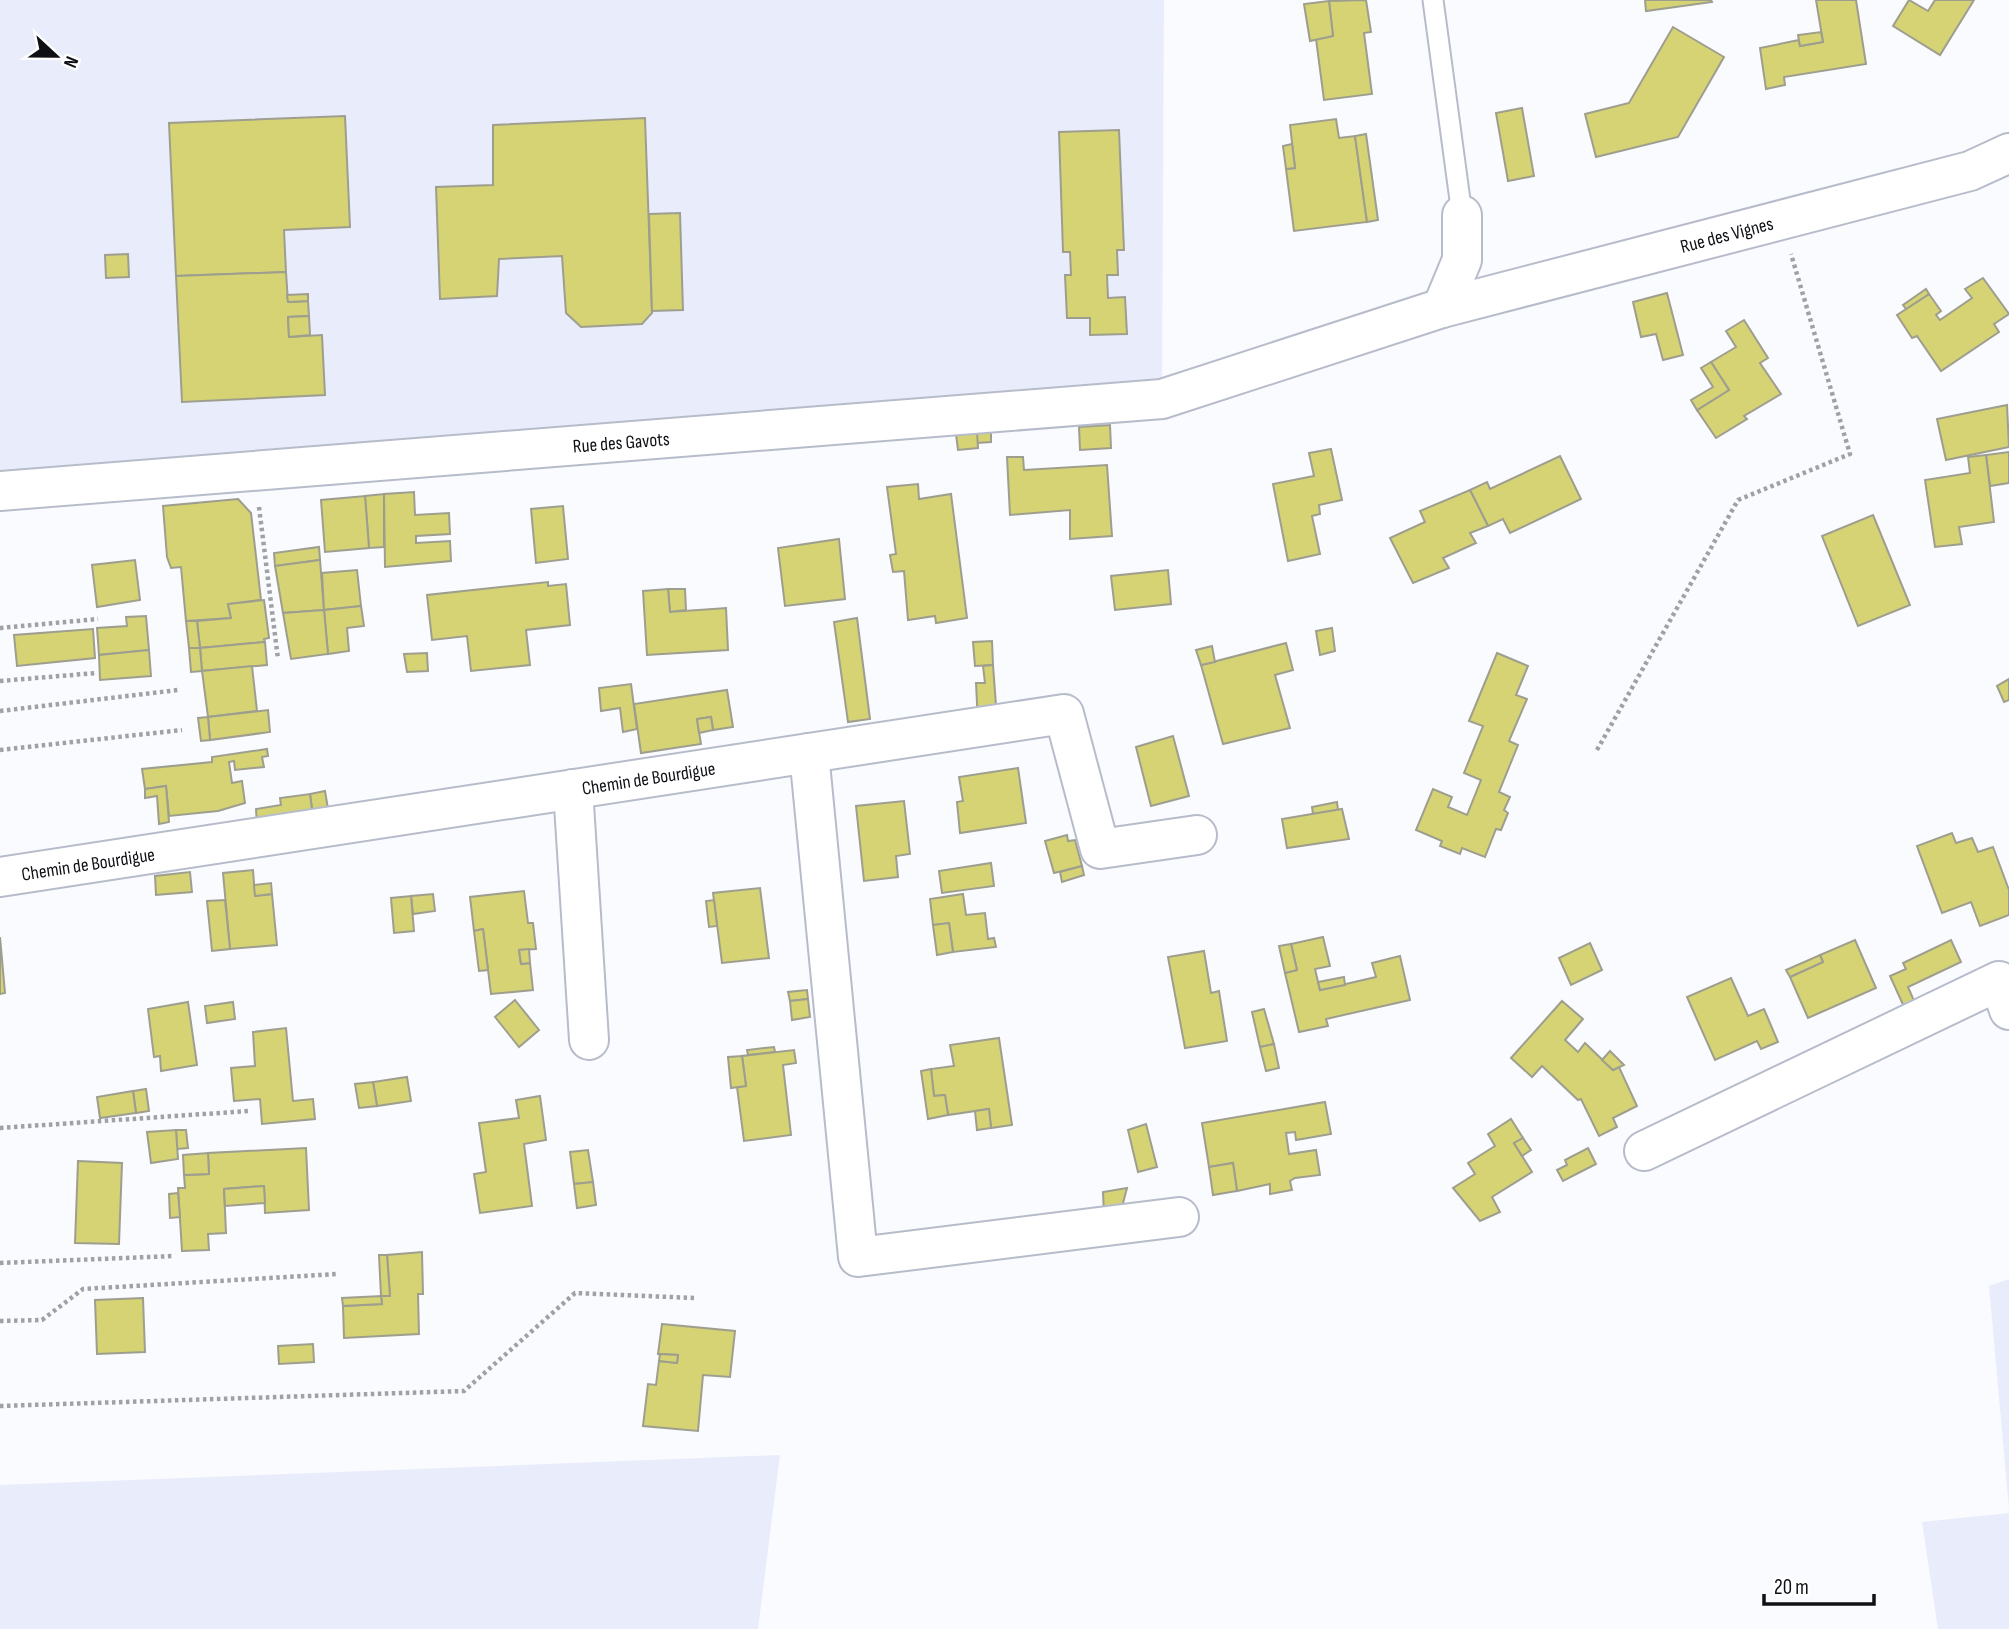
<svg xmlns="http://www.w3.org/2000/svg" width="2009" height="1629" viewBox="0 0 2009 1629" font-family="'Sofia Sans Condensed',sans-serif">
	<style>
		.built { fill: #e9edfb }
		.building { fill: #d6d375; stroke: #9e9e8f; stroke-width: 2 }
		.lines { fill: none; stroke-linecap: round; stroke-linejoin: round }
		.service-casing { stroke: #b7bccb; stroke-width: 23 }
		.minor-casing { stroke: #b7bccb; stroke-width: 42 }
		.path { stroke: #a0a1a5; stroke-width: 4.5; stroke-dasharray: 3.5 3.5; stroke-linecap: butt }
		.service { stroke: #fff; stroke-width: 19 }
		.minor { stroke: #fff; stroke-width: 38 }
		.labels { text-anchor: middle; stroke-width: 5; stroke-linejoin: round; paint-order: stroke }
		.street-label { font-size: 19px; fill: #0e1015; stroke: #fff }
	</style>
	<rect width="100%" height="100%" fill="#fafbfe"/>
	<g class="built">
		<polygon points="0,0 1164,0 1162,399 0,491"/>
		<polygon points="2009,1279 2009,1509 1989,1286"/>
		<polygon points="780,1455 758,1629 0,1629 0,1485"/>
		<polygon points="2009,1513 2009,1629 1938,1629 1922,1522"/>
	</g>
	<g class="building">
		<polygon points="1366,0 1371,32 1364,33 1372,94 1324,100 1316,39 1333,36 1329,1"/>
		<polygon points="1645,0 1711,0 1712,2 1646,11"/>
		<polygon points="1816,0 1856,0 1866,64 1784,77 1785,85 1766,89 1760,48 1799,40 1800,46 1823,42"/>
		<polygon points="1909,0 1928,11 1935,0 1974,0 1940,55 1893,26"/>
		<polygon points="1329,1 1333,36 1310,41 1304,4"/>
		<polygon points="1673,27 1724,57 1678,137 1596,157 1585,114 1629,103"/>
		<polygon points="1821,32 1823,42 1800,46 1798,35"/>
		<polygon points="1522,108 1534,176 1508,181 1496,113"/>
		<polygon points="345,116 350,227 284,230 286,272 176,276 169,123"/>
		<polygon points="645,118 652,313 642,324 581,327 566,313 562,256 499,259 497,296 440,299 436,187 493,185 493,125"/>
		<polygon points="1336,119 1339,138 1355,136 1367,222 1294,231 1286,169 1295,168 1290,125"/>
		<polygon points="1119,130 1124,250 1117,250 1118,275 1107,275 1108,298 1125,297 1127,334 1090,335 1090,318 1067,318 1065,275 1071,275 1070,252 1063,252 1059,132"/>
		<polygon points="1366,134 1378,220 1367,222 1355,136"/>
		<polygon points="1292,144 1295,168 1286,169 1283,146"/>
		<polygon points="680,213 683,310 652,311 649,214"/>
		<polygon points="128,254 129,277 106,278 105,255"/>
		<polygon points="286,272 288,302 308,301 309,316 288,317 289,337 322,335 325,395 182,402 176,276"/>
		<polygon points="1983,278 2009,314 1994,324 1999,332 1941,371 1917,336 1912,338 1897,315 1929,294 1941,311 1936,315 1940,320 1972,298 1965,289"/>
		<polygon points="1926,289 1929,294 1906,309 1903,305"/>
		<polygon points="1667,293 1683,355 1663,360 1656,334 1641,337 1633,302"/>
		<polygon points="308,294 308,301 288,302 287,295"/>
		<polygon points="309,316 310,335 289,337 288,317"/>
		<polygon points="1744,320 1768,358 1760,363 1781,394 1744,416 1747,419 1716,438 1697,410 1729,390 1711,362 1736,347 1726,331"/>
		<polygon points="1711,362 1729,390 1697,410 1691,400 1713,387 1701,368"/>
		<polygon points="2007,405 2009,447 1946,460 1937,419"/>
		<polygon points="1110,425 1111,448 1080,450 1079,427"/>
		<polygon points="977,431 991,431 991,442 977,443"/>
		<polygon points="977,431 978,448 958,450 956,434"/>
		<polygon points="1331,449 1342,500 1319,505 1320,514 1312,516 1320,554 1288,561 1273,484 1314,476 1309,453"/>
		<polygon points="2009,452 2009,483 1990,486 1986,455"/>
		<polygon points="1986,455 1994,522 1959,527 1962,544 1935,547 1925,480 1970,473 1968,457"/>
		<polygon points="1560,456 1581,499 1510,533 1503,519 1488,526 1470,490 1487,482 1490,489"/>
		<polygon points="1007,457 1023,457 1024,470 1107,465 1112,536 1070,539 1070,510 1010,515"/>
		<polygon points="918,484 919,499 951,494 967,618 936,623 935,616 908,620 904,571 893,572 890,555 896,554 887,487"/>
		<polygon points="1470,490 1488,526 1470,533 1476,543 1443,558 1449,568 1413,583 1390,538 1425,522 1420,511"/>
		<polygon points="414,492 415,515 449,513 450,534 416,536 416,543 450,541 451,561 385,567 384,494"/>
		<polygon points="384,494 384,547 369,548 365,496"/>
		<polygon points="365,496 369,548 325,552 321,500"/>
		<polygon points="238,499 251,513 261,600 228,604 231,618 186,621 181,567 171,568 167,557 163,506"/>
		<polygon points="563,506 568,559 536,563 531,509"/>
		<polygon points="1873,515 1910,605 1858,626 1822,536"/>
		<polygon points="839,539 845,599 785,606 778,548"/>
		<polygon points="319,547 320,560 275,566 274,553"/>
		<polygon points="135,560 140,600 97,607 92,565"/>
		<polygon points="320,560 324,610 283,613 275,566"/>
		<polygon points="357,570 361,606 324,610 322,573"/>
		<polygon points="1168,570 1171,604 1115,610 1111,576"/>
		<polygon points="548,582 548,586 566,584 570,625 526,630 530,665 471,671 467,636 432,640 427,595"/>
		<polygon points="668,589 685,589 686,610 670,612"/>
		<polygon points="668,589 670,612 726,608 728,650 647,655 643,591"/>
		<polygon points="264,600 269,638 264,639 265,642 200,648 197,621 231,618 228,604"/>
		<polygon points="361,606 364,626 347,628 349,651 328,654 324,610"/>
		<polygon points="324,610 328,654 291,659 283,613"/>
		<polygon points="146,616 149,650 99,655 97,628 127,626 126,617"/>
		<polygon points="857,618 870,719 848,722 834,622"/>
		<polygon points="186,621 197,621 200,648 189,648"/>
		<polygon points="1332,628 1335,651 1320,655 1316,631"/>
		<polygon points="93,629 95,658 17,666 14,635"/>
		<polygon points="992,641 993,665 975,666 973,642"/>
		<polygon points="265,642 267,665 202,671 200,648"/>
		<polygon points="1286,643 1293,670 1275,675 1290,728 1223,744 1201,665"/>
		<polygon points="1212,646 1215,662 1201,665 1196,650"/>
		<polygon points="189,648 200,648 202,671 191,672"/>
		<polygon points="149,650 151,676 100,680 99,655"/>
		<polygon points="427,653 428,671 407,672 404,654"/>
		<polygon points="1497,653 1528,666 1516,695 1527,699 1509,741 1518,745 1499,792 1510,797 1504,810 1508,813 1501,830 1496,829 1485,857 1462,848 1460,854 1440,846 1442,841 1416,830 1433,789 1452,797 1448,807 1467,815 1481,780 1464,773 1483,726 1469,721"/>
		<polygon points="993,665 997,719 978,724 976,683 985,683 983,666"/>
		<polygon points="252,666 257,711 208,717 202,671"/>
		<polygon points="2009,679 2009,700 2004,702 1997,686"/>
		<polygon points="631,684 637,729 623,732 620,708 601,711 599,688"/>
		<polygon points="727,690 733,727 713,730 711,717 697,719 701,744 641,753 634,704"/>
		<polygon points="268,710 270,732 210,740 208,717"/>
		<polygon points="208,717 210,740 201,741 198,718"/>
		<polygon points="711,717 713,730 699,733 697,719"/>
		<polygon points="1173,736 1189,796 1151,806 1136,747"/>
		<polygon points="267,749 268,756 262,757 264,767 235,770 234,761 229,762 232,783 242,781 245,803 218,811 169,816 166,786 145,789 142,769 212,762 212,757"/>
		<polygon points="1018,768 1026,823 960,833 957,802 963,801 959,777"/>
		<polygon points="166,786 169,822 159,824 157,796 145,798 145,789"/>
		<polygon points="325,791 329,815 313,817 310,794"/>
		<polygon points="310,794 313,817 257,825 256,809 281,805 280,798"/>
		<polygon points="904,801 910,854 896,856 898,877 864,881 856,806"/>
		<polygon points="1337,802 1338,810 1313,814 1312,807"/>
		<polygon points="1342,809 1349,839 1287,848 1282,819"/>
		<polygon points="1952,833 1956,843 1972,838 1978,852 1993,847 2009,890 2009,915 1980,926 1971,902 1942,913 1917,846"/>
		<polygon points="1067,835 1068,841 1075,840 1082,866 1054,873 1045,841"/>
		<polygon points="991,863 994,886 942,893 939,871"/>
		<polygon points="1082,866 1084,875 1062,882 1060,872"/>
		<polygon points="253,870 255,896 272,894 277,945 230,949 223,873"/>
		<polygon points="190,872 192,892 156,895 155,876"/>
		<polygon points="271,883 272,894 255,896 254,885"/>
		<polygon points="760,888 769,958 722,963 713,893"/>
		<polygon points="524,891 528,923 533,923 536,949 519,950 521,964 530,963 533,990 491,994 483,929 474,931 470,897"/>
		<polygon points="433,894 435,911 413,914 411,896"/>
		<polygon points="963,894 966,915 985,913 988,939 994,938 996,947 953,952 949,923 933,925 930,899"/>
		<polygon points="411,896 414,931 394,933 391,898"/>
		<polygon points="225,900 230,949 212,951 207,901"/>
		<polygon points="714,900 717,926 709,927 706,901"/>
		<polygon points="949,923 953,952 937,955 933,925"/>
		<polygon points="483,929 488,970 479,971 474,931"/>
		<polygon points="0,937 5,993 0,994"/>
		<polygon points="1323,937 1330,966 1315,969 1320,990 1376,977 1372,963 1400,956 1410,1000 1326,1019 1328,1026 1299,1032 1285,973 1297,970 1291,944"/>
		<polygon points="1855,940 1876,988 1808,1018 1790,977 1823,962 1820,955"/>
		<polygon points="1951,940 1961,962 1908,987 1915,1003 1905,1009 1890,976 1906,969 1903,963"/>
		<polygon points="1590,943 1602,970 1571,985 1559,958"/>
		<polygon points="1291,944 1297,970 1285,973 1279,946"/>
		<polygon points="529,949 530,963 521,964 519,950"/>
		<polygon points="1204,951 1211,993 1219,991 1227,1041 1185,1048 1168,957"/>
		<polygon points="1820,955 1823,962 1790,977 1786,970"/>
		<polygon points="1344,977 1345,985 1320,990 1318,982"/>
		<polygon points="1731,978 1748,1016 1764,1009 1778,1042 1761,1049 1757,1041 1715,1060 1687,997"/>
		<polygon points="807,990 808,999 790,1001 788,992"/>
		<polygon points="808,999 810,1017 792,1020 790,1001"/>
		<polygon points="515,1000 539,1030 519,1047 495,1017"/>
		<polygon points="1562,1001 1583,1019 1565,1040 1578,1052 1585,1043 1613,1070 1619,1067 1637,1106 1613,1118 1617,1127 1599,1136 1581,1099 1578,1100 1542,1066 1532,1077 1511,1058"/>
		<polygon points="188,1002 197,1065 161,1071 160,1056 154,1057 148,1009"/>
		<polygon points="233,1002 235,1019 207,1023 205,1006"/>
		<polygon points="1264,1009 1274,1044 1260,1047 1252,1012"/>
		<polygon points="286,1028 293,1101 313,1099 315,1119 262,1124 260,1099 234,1101 231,1068 255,1066 253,1032"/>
		<polygon points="999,1038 1012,1125 991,1128 989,1109 948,1115 945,1095 934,1096 931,1069 954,1066 950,1045"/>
		<polygon points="1274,1044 1279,1068 1266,1071 1260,1047"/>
		<polygon points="774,1047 775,1052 748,1055 747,1050"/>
		<polygon points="794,1050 796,1063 783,1065 791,1135 744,1141 737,1087 746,1086 742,1056"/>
		<polygon points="1610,1051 1624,1065 1613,1070 1602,1060"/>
		<polygon points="742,1056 746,1086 731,1088 728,1057"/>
		<polygon points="931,1069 934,1096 945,1095 948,1115 928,1119 921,1071"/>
		<polygon points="407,1077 411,1101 377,1106 373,1082"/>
		<polygon points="373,1082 377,1106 359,1108 355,1084"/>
		<polygon points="146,1089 149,1111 136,1113 133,1091"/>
		<polygon points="133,1091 136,1113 100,1118 97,1097"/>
		<polygon points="540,1096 546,1140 524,1144 532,1206 480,1213 474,1174 486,1172 479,1123 519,1118 516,1100"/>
		<polygon points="1325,1102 1331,1134 1296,1140 1295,1132 1286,1133 1289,1154 1316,1150 1320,1175 1295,1178 1290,1181 1292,1190 1270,1194 1270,1184 1237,1191 1233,1163 1209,1167 1202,1123"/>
		<polygon points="989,1109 991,1128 977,1130 975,1111"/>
		<polygon points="1511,1119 1523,1138 1514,1143 1532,1172 1492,1197 1500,1212 1480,1221 1453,1188 1475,1174 1468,1163 1495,1146 1488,1134"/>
		<polygon points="1146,1124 1157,1167 1138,1172 1128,1130"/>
		<polygon points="176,1130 186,1130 188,1148 177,1149"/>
		<polygon points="176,1130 178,1159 151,1163 147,1132"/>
		<polygon points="1523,1138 1531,1150 1522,1156 1514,1143"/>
		<polygon points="306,1148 309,1210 265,1213 264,1186 224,1189 226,1233 208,1234 209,1250 182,1251 178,1188 185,1188 184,1175 209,1174 208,1153"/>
		<polygon points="1588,1148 1596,1164 1563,1181 1557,1170 1567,1165 1565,1160"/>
		<polygon points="588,1150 593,1182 574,1184 570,1152"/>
		<polygon points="208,1153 209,1174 184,1175 183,1155"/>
		<polygon points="78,1161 122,1163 119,1244 75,1243"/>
		<polygon points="1233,1163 1237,1191 1213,1195 1209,1167"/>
		<polygon points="593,1182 596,1205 577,1208 574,1184"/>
		<polygon points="264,1186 265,1203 225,1206 224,1189"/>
		<polygon points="1127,1188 1121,1211 1104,1214 1103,1192"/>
		<polygon points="178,1193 180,1217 170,1218 169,1194"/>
		<polygon points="422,1252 423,1294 418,1294 419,1334 344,1338 343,1306 382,1304 381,1296 390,1296 387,1255"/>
		<polygon points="379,1255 387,1255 390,1296 381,1296"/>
		<polygon points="381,1296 382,1304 343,1306 342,1298"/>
		<polygon points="143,1298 145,1352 97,1354 95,1300"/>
		<polygon points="662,1324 735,1331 730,1377 703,1375 698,1431 643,1426 648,1384 656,1385 659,1361 677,1363 678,1355 658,1354"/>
		<polygon points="313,1344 314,1362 279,1364 278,1346"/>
		<polygon points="660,1354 678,1355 677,1363 659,1361"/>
	</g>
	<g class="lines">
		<g class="service-casing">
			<polyline id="service" points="1433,0 1462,215"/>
		</g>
		<g class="minor-casing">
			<g id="minor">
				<path id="s1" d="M1442,308l528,-137 39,-18"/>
				<path id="s2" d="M0,491l1162,-92 280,-91 20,-48v-45"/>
				<polyline points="809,753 858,1257 1179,1217"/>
				<polyline points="573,789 589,1040"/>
				<path id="s3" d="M0,877l1064,-163 36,135 97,-14"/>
				<polyline points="1644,1151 1999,981 2009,1010"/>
			</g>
		</g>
		<g class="path">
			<polyline points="259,507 278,659"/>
			<polyline points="0,628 98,619"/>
			<polyline points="0,681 96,673"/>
			<polyline points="0,711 178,690"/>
			<polyline points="0,750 182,730"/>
			<polyline points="1597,750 1738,500 1850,454 1791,254"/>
			<polyline points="0,1128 248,1111"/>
			<polyline points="0,1263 174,1256"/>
			<polyline points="0,1321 42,1320 83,1289 337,1274"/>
			<polyline points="0,1406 464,1391 575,1293 694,1298"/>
		</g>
		<use href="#service" class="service"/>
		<use href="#minor" class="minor"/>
	</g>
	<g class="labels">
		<g class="street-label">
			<text dy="7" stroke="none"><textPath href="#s1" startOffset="294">Rue des Vignes</textPath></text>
			<text dy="7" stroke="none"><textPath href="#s2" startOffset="623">Rue des Gavots</textPath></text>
			<text dy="7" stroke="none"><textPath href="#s3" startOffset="656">Chemin de Bourdigue</textPath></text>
			<text dy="7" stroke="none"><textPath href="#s3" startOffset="89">Chemin de Bourdigue</textPath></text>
		</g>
	</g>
	<g transform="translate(56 56) rotate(112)" stroke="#ffffff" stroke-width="5" paint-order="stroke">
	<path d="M0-5L12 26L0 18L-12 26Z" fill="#0e1015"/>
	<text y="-10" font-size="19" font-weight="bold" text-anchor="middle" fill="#0e1015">N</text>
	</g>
	<path d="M1764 1594v10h110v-10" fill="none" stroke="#0e1015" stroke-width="3.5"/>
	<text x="1774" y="1594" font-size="21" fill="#0e1015" stroke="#ffffff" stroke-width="5" paint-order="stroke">20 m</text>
</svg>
